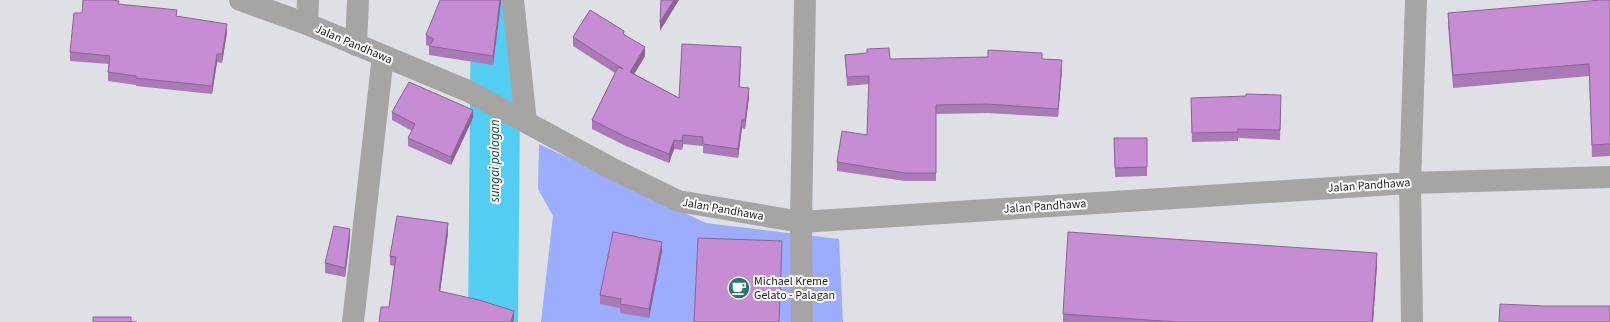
<svg xmlns="http://www.w3.org/2000/svg" width="1610" height="322" viewBox="0 0 1610 322" font-family="'Source Sans 3',sans-serif">
	<style>
		.forest { fill: #9cacfe }
		.lines { fill: none; stroke-linecap: round; stroke-linejoin: round }
		.river { stroke: #53cdf2; stroke-width: 50 }
		.minor { stroke: #a6a5a3; stroke-width: 22 }
		.wall { fill: #aa79b7 }
		.shaded-wall { fill: #8b6395 }
		.building { fill: #c68dd5; stroke: #8b6395 }
		.labels { text-anchor: middle; stroke-width: 4; stroke-linejoin: round; paint-order: stroke }
		.street-label { font-size: 12px; fill: #232426; stroke: #fff }
		.poi-label { font-size: 12px; fill: #232426; stroke: #fff; text-anchor: start }
		.water-label { font-size: 13px; font-style: italic; fill: #084150; stroke: #fff }
	</style>
	<rect width="100%" height="100%" fill="#dfe0e5"/>
	<polygon class="forest" points="539,144 706,223 839,239 843,322 541,322 553,216 538,189"/>
	<g class="lines">
		<polyline class="river" points="493,322 496,0"/>
		<g class="minor">
			<polyline points="240,0 307,24 468,91 609,167 678,201 801,222 1410,183 1610,177"/>
			<polyline points="513,0 526,122"/>
			<polyline points="307,24 308,0"/>
			<polyline points="356,45 358,0"/>
			<polyline points="353,322 383,56"/>
			<polyline points="802,322 801,222 805,0"/>
			<polyline points="1412,322 1410,183 1416,0"/>
		</g>
	</g>
	<g class="wall">
		<polygon points="501,0 493,65 429,55 429,46 426,45 426,35"/>
		<polygon points="1610,0 1610,156 1592,157 1589,76 1453,88 1448,25 1448,13"/>
		<polygon points="119,4 177,16 227,32 222,63 217,62 212,94 136,86 136,85 108,81 108,72 109,64 70,61 70,52 82,13"/>
		<polygon points="624,34 645,56 634,74 679,98 741,56 740,87 749,97 745,129 742,128 738,158 703,153 703,146 683,144 682,150 674,149 669,163 626,146 592,129 592,120 615,73 573,46 573,37"/>
		<polygon points="845,55 890,59 1042,59 1062,69 1058,117 987,113 936,114 936,181 905,181 837,171 837,162 867,135 869,84 847,86"/>
		<polygon points="1281,104 1280,140 1238,138 1238,141 1192,142 1191,107"/>
		<polygon points="392,112 473,118 451,165 408,146 408,138 412,131 392,120"/>
		<polygon points="1114,138 1147,138 1147,176 1115,177"/>
		<polygon points="448,233 440,291 514,320 389,307 394,266 390,265 390,256"/>
		<polygon points="350,238 345,277 325,273 325,263"/>
		<polygon points="662,251 649,318 620,313 620,308 600,304 600,295"/>
		<polygon points="1377,265 1373,322 1063,322 1063,314"/>
	</g>
	<g class="shaded-wall">
		<polygon points="500,0 501,0 501,3 493,65 493,56"/>
		<polygon points="674,0 679,0 660,31 660,22"/>
		<polygon points="227,24 227,32 222,63 222,54"/>
		<polygon points="645,47 645,56 630,81 630,72"/>
		<polygon points="217,54 217,62 212,94 212,86"/>
		<polygon points="1062,60 1062,69 1058,117 1058,109"/>
		<polygon points="749,88 749,97 745,129 745,120"/>
		<polygon points="473,110 473,118 451,165 451,157"/>
		<polygon points="742,120 742,128 738,158 738,149"/>
		<polygon points="683,135 683,144 682,150 682,141"/>
		<polygon points="674,140 674,149 669,163 669,154"/>
		<polygon points="448,223 448,233 439,300 439,291"/>
		<polygon points="350,229 350,238 345,277 345,268"/>
		<polygon points="782,241 782,253 779,322"/>
		<polygon points="662,242 662,251 649,318 649,309"/>
		<polygon points="1377,253 1377,265 1373,322 1372,322"/>
		<polygon points="514,311 514,320 513,322 511,322"/>
	</g>
	<g class="building">
		<polygon points="83,0 112,0 119,1 118,4 177,10 176,16 227,24 222,54 217,54 212,86 136,78 136,76 108,72 110,56 70,52 74,13 82,13"/>
		<polygon points="440,0 500,0 493,56 429,46 434,39 426,35"/>
		<polygon points="661,0 674,0 660,22"/>
		<polygon points="1601,0 1610,0 1610,144 1592,145 1589,64 1453,75 1448,13"/>
		<polygon points="590,10 624,31 623,34 645,47 630,72 679,98 682,44 741,47 739,87 749,88 745,120 742,120 738,149 703,144 703,137 683,135 682,141 674,140 669,154 626,137 592,120 618,67 623,69 573,37"/>
		<polygon points="889,48 890,59 988,57 988,50 1042,53 1042,59 1062,60 1058,109 987,104 936,105 936,173 905,173 837,162 842,131 867,135 869,76 847,77 845,55 867,53 867,49"/>
		<polygon points="409,82 473,110 451,157 408,138 415,124 392,112"/>
		<polygon points="1246,94 1281,95 1280,130 1238,129 1238,132 1192,133 1191,98 1246,96"/>
		<polygon points="1114,138 1147,138 1147,167 1115,168"/>
		<polygon points="397,216 448,223 439,291 479,300 514,311 511,322 379,322 381,307 389,307 396,257 390,256"/>
		<polygon points="334,226 350,229 345,268 325,263"/>
		<polygon points="613,232 662,242 649,309 620,304 621,299 600,295"/>
		<polygon points="1068,232 1377,253 1372,322 1176,322 1063,314"/>
		<polygon points="698,238 782,241 779,322 694,322"/>
		<polygon points="1500,304 1544,306 1610,306 1610,322 1499,322"/>
		<polygon points="93,317 131,317 131,322 137,322 93,322"/>
	</g>
	<defs>
		<g id="cafe-disc" transform="scale(1.15)"><circle r="9.5" fill="#2a7474" stroke="#fff"/><path d="M-5.5-4.5H6V0H3Q3 3.5 0 3.5H-2.5Q-5.5 3.5-5.5 0ZM3-3.2v2h1.7v-2ZM-6 4.5H4V6H-6Z" fill="#fff"/></g>
	</defs>
	<g fill-rule="evenodd">
		<use href="#cafe-disc" x="739" y="288"/>
	</g>
	<g class="labels">
		<g class="street-label">
			<text transform="translate(354 44) rotate(23)" y="4">Jalan Pandhawa</text>
			<text transform="translate(1369 185) rotate(-4)" y="4">Jalan Pandhawa</text>
			<text transform="translate(1045 206) rotate(-4)" y="4">Jalan Pandhawa</text>
			<text transform="translate(723 209) rotate(10)" y="4">Jalan Pandhawa</text>
		</g>
		<g class="poi-label">
			<text x="754" y="285">Michael Kreme<tspan x="754" dy="14">Gelato - Palagan</tspan></text>
		</g>
		<g class="water-label">
			<text transform="translate(494 161) rotate(-90)" y="5">sungai palagan</text>
		</g>
	</g>
</svg>
